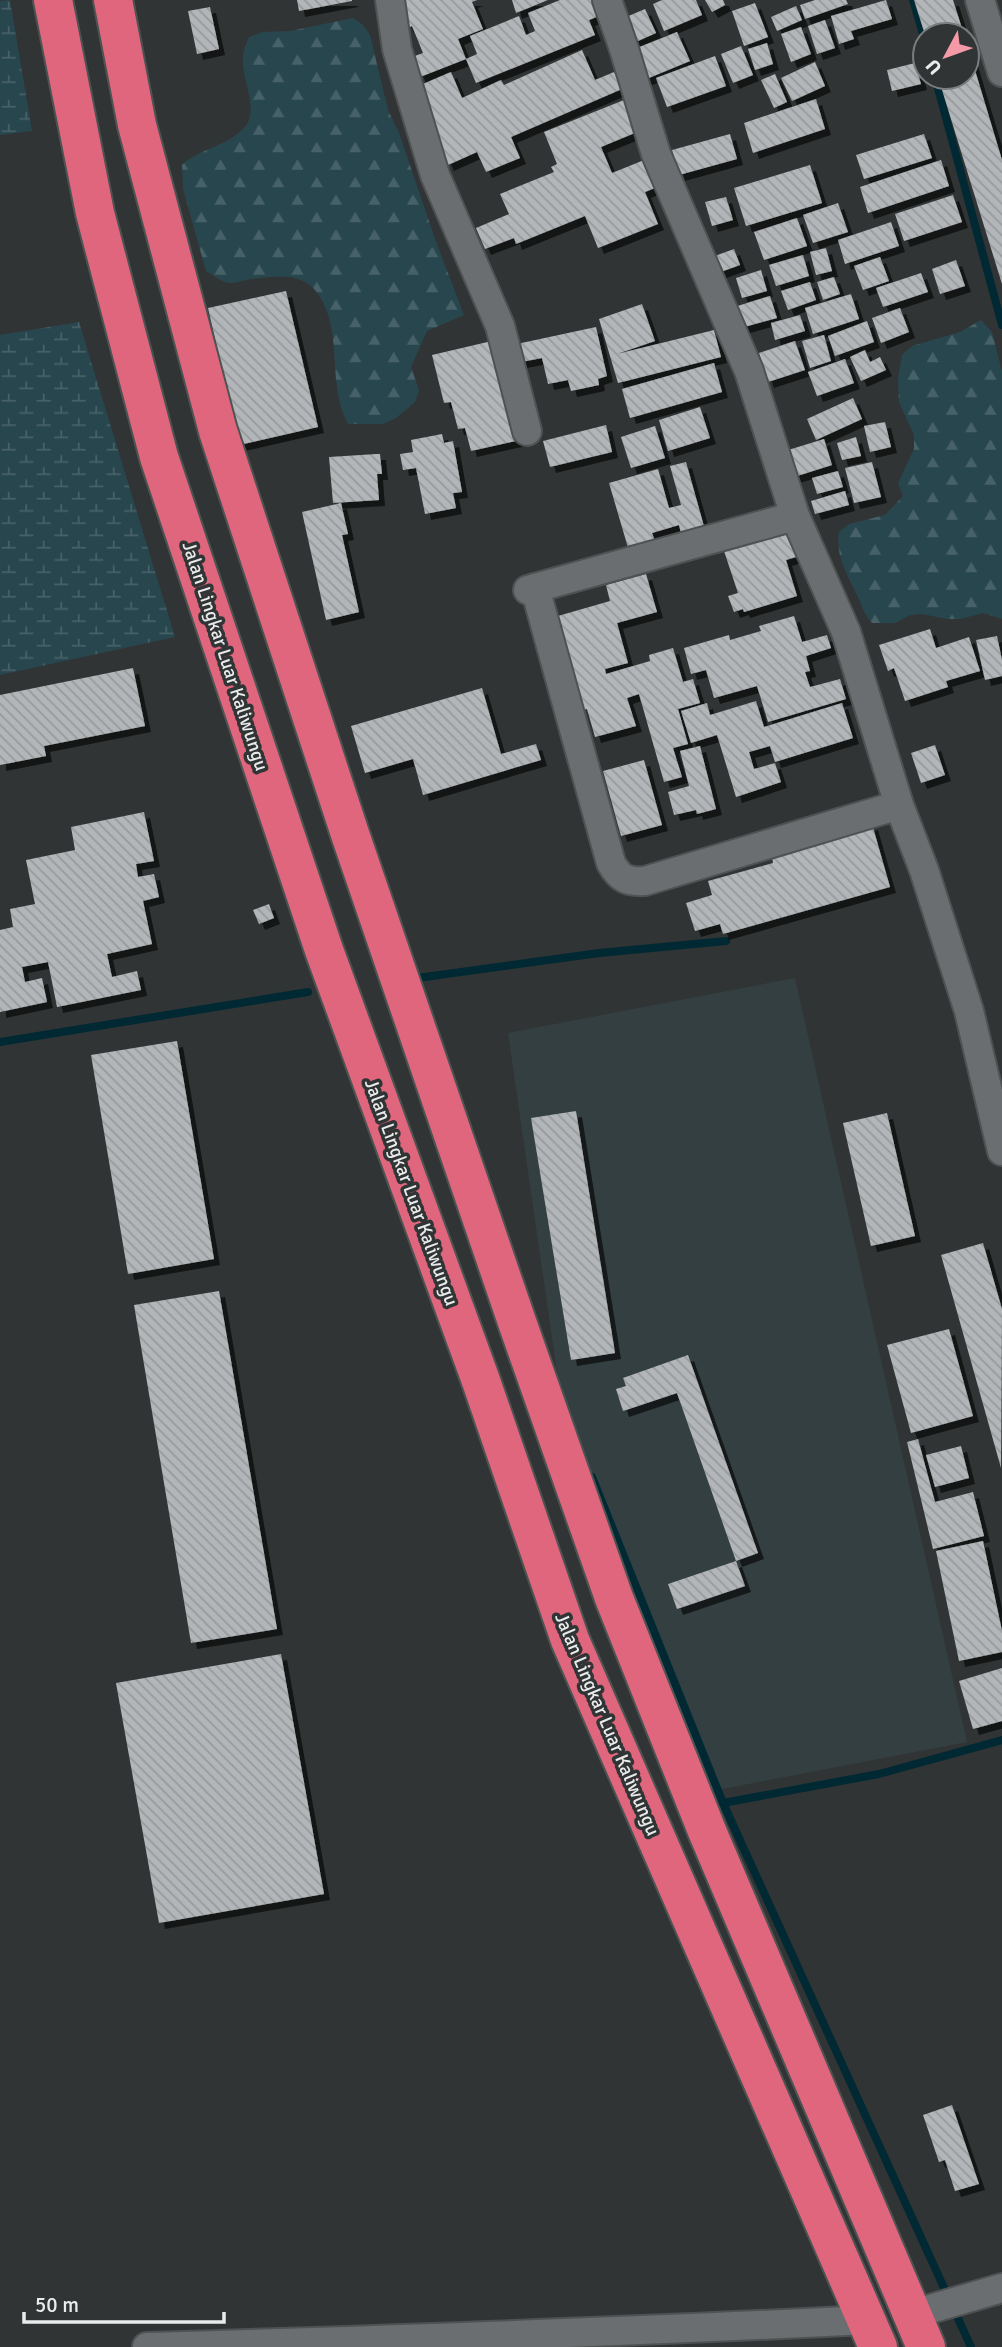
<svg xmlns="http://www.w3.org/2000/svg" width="1002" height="2347" viewBox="0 0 1002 2347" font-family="Signika,sans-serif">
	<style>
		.built { fill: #343f41 }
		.forest { fill: url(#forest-firs) }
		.wetland { fill: url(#wetland-marsh) }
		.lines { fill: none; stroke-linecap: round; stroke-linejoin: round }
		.stream { stroke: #002933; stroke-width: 8 }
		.building { fill: url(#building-back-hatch); filter: url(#shadow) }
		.minor-casing { stroke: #4f5252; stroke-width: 32 }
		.highway-casing { stroke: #4f5252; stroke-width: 42 }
		.minor { stroke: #6b6e70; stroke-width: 28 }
		.highway { stroke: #df667c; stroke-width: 38 }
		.labels { text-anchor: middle; stroke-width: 7; stroke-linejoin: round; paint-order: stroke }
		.street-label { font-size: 19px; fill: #eaecec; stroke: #313435 }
	</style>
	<defs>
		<pattern id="forest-firs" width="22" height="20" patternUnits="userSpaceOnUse" patternTransform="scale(1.75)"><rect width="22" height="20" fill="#28464e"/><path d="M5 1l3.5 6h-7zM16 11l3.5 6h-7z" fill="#476168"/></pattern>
		<pattern id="wetland-marsh" width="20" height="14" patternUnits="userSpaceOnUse" patternTransform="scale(1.75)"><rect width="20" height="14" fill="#28464e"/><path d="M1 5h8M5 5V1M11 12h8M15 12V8" fill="none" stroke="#476168"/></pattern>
		<pattern id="building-back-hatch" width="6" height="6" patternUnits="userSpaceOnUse" patternTransform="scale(1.75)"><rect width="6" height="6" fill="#b2b6b8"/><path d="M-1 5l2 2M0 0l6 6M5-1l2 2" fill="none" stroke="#979a9c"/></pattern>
		<filter id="shadow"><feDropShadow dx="6" dy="6" stdDeviation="0" flood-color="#0009"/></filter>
	</defs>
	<rect width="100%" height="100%" fill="#313435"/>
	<polygon class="built" points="795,978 967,1742 712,1791 634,1605 565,1428 508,1033"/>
	<g class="forest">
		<path d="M353,18l10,7 7,10 18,75 11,23 36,106 29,76 -37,16 -16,36 8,23 -4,12 -19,16 -13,6h-35c-22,-41 -4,-90 -29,-129 -16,-24 -43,-19 -68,-16 -8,1 -18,6 -26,3 -7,-2 -13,-8 -19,-11l-23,-82 -1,-24c17,-16 42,-18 60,-35 20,-17 -1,-50 1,-72 0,-7 4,-15 6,-21l14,-5 27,-1z"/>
		<path d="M981,320l11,12 10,40v247l-19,-6 -23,6h-13l-25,-5 -12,1 -15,8h-23c-7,-8 -9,-14 -13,-24 -10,-22 -24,-41 -20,-67l10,-8 36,-9 18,-19 -5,-13 16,-34v-14l-15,-33 -1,-23 4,-24 10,-9 48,-14z"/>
	</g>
	<g class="wetland">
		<polygon points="10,0 32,131 0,135 0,1"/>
		<polygon points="79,322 175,637 0,675 0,335"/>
	</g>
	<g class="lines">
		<g class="stream">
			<polyline points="913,0 925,41"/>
			<polyline points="935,77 1002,325"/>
			<polyline points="410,979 599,953 726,941"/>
			<polyline points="0,1042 308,992"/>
			<polyline points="592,1477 723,1803 971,2347"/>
			<polyline points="723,1803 879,1774 1002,1740"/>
		</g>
	</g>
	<g class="building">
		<polygon points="297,0 352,0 352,1 299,11"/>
		<polygon points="397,0 477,0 472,2 483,29 458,39 466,59 477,54 470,36 519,16 526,35 535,31 528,13 560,0 593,0 599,16 589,20 595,35 476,83 466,59 420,77 412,57 423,53 412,26 408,28"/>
		<polygon points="512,0 548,0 516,13"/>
		<polygon points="662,0 696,0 702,15 664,31 653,4"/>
		<polygon points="705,0 723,0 725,5 712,12"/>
		<polygon points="815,0 846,0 848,4 805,19 800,5"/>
		<polygon points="886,0 892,19 851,31 854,39 839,44 831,16"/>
		<polygon points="914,0 953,0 964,35 925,35"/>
		<polygon points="755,3 768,37 744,46 732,11"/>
		<polygon points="796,6 802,20 777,31 771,17"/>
		<polygon points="210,7 219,49 197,54 188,11"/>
		<polygon points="645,9 656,33 629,45 619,20"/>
		<polygon points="825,20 835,48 817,54 808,26"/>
		<polygon points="801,27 811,54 791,62 781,34"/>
		<polygon points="677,32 690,61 644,80 632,50"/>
		<polygon points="767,43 773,64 755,70 748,49"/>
		<polygon points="741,46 753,75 733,83 721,54"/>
		<polygon points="968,47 1002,160 1002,284 938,77 967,77"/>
		<polygon points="582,50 595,80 614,72 622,89 511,137 520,158 486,172 477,152 448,165 425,113 416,87 451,72 462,98 501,80 504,85"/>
		<polygon points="715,56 726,86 667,107 656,78"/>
		<polygon points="815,62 825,86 792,101 781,78"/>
		<polygon points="915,63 921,84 892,91 887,70"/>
		<polygon points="775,74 787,102 774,108 761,80"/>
		<polygon points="629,98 642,130 601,147 612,173 649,158 660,186 645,192 658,224 598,248 585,216 516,244 514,238 485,249 476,228 509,214 500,194 554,172 551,167 557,164 544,132"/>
		<polygon points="816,99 825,129 753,153 744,123"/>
		<polygon points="730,134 737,159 679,175 672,150"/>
		<polygon points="924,134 932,158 864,179 856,155"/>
		<polygon points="941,160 949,186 868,213 860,187"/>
		<polygon points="810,165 822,203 746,226 734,188"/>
		<polygon points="953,195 962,222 904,241 895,214"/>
		<polygon points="726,197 733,220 712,226 705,202"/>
		<polygon points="838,203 848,232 813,243 803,215"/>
		<polygon points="797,218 807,246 764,260 754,232"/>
		<polygon points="891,222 899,246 845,264 838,240"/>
		<polygon points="826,248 832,271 816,275 810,252"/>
		<polygon points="734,249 740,265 718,273 712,257"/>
		<polygon points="803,255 809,276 776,286 769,265"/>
		<polygon points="880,257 889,281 863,290 854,266"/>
		<polygon points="956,260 965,286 940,294 932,269"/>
		<polygon points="761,270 767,291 742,298 736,278"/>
		<polygon points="921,273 928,292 883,307 876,288"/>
		<polygon points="834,277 840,294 823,300 817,282"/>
		<polygon points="810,282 816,300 788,310 781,291"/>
		<polygon points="286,291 318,427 239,445 208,308"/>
		<polygon points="851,294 859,319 813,334 805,308"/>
		<polygon points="770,296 777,318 737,329 731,308"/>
		<polygon points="642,304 655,341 617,354 714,330 721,357 618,383 599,319"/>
		<polygon points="900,308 909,332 881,343 872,318"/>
		<polygon points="800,315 805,331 775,340 771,323"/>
		<polygon points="867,321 874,342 835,356 828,336"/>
		<polygon points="596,327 607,376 598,379 599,385 571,391 568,380 548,384 542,358 516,363 512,345"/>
		<polygon points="824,335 831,361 810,368 802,341"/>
		<polygon points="496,340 525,439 471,451 465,428 458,429 451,402 444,403 432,355"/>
		<polygon points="795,341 805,370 768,382 759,353"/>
		<polygon points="865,350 870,362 880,357 886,370 861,381 850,357"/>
		<polygon points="845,359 854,383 817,396 808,372"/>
		<polygon points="714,363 722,392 630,418 622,389"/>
		<polygon points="853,398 862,419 816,440 807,419"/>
		<polygon points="700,407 710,438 668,451 659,420"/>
		<polygon points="885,422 891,447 870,452 864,426"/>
		<polygon points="606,425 612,452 550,467 543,441"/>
		<polygon points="655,426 665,458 631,468 621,437"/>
		<polygon points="442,434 444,443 453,441 462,492 453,493 456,508 425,514 416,468 403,470 400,454 413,452 411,440"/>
		<polygon points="856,437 861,456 842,460 837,443"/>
		<polygon points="824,439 832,465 794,477 785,451"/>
		<polygon points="376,454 380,454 382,474 377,474 379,500 333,503 329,457"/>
		<polygon points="686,462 705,530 682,537 679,525 652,533 656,544 629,551 609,483 658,469 669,508 681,505 670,466"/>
		<polygon points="872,462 881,497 854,503 845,468"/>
		<polygon points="838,471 843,487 817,494 812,478"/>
		<polygon points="845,491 849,505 815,514 811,501"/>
		<polygon points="341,503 348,534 342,535 359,612 326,620 302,512"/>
		<polygon points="787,530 796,557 786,560 797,596 744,612 743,609 734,612 728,596 738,593 722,545"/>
		<polygon points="646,574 657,612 617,623 628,663 605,669 606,674 650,661 649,655 673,648 683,682 693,679 700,703 678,709 688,744 673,748 682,777 664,782 639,694 627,698 636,726 595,737 587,709 583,710 551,618 610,601 606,585"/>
		<polygon points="794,616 802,642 827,635 831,648 806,656 810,671 805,672 810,687 840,679 846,699 768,722 757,686 714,698 706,670 691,674 684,648 729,635 730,640 761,631 759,626"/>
		<polygon points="930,629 936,648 969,637 980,671 946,681 948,687 905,701 894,668 888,671 879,645"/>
		<polygon points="997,636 1002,660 1002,676 985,680 976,640"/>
		<polygon points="133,668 145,726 44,746 46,756 0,765 0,695"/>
		<polygon points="482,688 501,754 536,744 541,760 423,795 413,759 365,773 351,726"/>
		<polygon points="756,701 764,727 842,703 853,738 775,762 770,746 749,752 754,769 775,763 781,782 736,797 717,735 691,743 681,711 707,703 710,715"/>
		<polygon points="935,745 945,775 921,783 911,753"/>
		<polygon points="700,746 716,809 697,814 696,810 674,815 668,792 689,786 680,751"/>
		<polygon points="644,760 662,825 621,836 603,771"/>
		<polygon points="144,812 154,861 136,864 138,877 154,874 159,897 143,901 152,944 107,954 112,977 137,971 141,990 57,1007 48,962 22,967 25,982 42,978 47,1002 0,1012 0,930 13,927 10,909 35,904 26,860 75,850 71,827"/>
		<polygon points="872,824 890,887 723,934 720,924 695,931 686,903 712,895 708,881 773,863 772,856"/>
		<polygon points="269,904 274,918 259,924 253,910"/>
		<polygon points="177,1041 214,1259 128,1274 91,1055"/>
		<polygon points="576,1111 615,1353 571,1360 531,1118"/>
		<polygon points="887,1113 915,1236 871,1246 843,1123"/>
		<polygon points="983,1243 1002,1309 1001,1468 941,1255"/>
		<polygon points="219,1291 277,1629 191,1643 134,1305"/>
		<polygon points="949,1329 973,1416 911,1433 887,1345"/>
		<polygon points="688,1355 758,1553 736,1561 677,1393 623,1411 616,1389 626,1386 623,1378"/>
		<polygon points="918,1439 935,1502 973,1492 984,1536 933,1549 907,1442"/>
		<polygon points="961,1446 969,1478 935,1487 926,1455"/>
		<polygon points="983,1541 1002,1631 1002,1652 959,1661 936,1551"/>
		<polygon points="736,1561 745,1586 677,1609 668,1584"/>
		<polygon points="281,1654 324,1894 159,1923 116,1683"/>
		<polygon points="1002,1668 1002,1721 973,1729 959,1681"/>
		<polygon points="952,2105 979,2184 955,2191 945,2160 939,2162 923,2115"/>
	</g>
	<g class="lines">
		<g class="minor-casing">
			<g id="minor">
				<polyline points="390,0 397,49 435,175 500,326 527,431"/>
				<polyline points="607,0 624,49 656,154 749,371 795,516 846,632 899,805 924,870 969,1011 1002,1151"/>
				<polyline points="980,0 1002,72"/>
				<path d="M535,588l76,275c9,16 16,19 34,18l254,-76"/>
				<polyline points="528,590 795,516"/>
				<polyline points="913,2314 1002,2288"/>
				<path d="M147,2347c240,-7 480,-15 719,-27"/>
			</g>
		</g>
		<g class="highway-casing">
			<g id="highway">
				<polyline points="53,0 95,213 159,457 324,950 481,1381 570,1640 878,2347"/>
				<polyline points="113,0 137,125 218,431 350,834 517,1322 614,1598 707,1831 926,2347"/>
			</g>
		</g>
		<use href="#minor" class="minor"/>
		<use href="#highway" class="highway"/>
	</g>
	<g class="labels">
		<g class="street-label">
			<text transform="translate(226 656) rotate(72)" y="7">Jalan Lingkar Luar Kaliwungu</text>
			<text transform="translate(412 1192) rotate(70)" y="7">Jalan Lingkar Luar Kaliwungu</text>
			<text transform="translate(608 1724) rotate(67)" y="7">Jalan Lingkar Luar Kaliwungu</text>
		</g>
	</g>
	<g transform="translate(946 56) rotate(229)"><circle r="33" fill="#313435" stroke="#7b7e7e" stroke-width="2"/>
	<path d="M0-5L12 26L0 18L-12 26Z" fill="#f49aa7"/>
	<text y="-10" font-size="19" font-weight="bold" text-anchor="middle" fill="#eaecec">U</text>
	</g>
	<path d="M24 2312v10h200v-10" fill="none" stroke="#eaecec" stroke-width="3.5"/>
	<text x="35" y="2312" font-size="21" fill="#eaecec" stroke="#313435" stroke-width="5" paint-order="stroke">50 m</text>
</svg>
